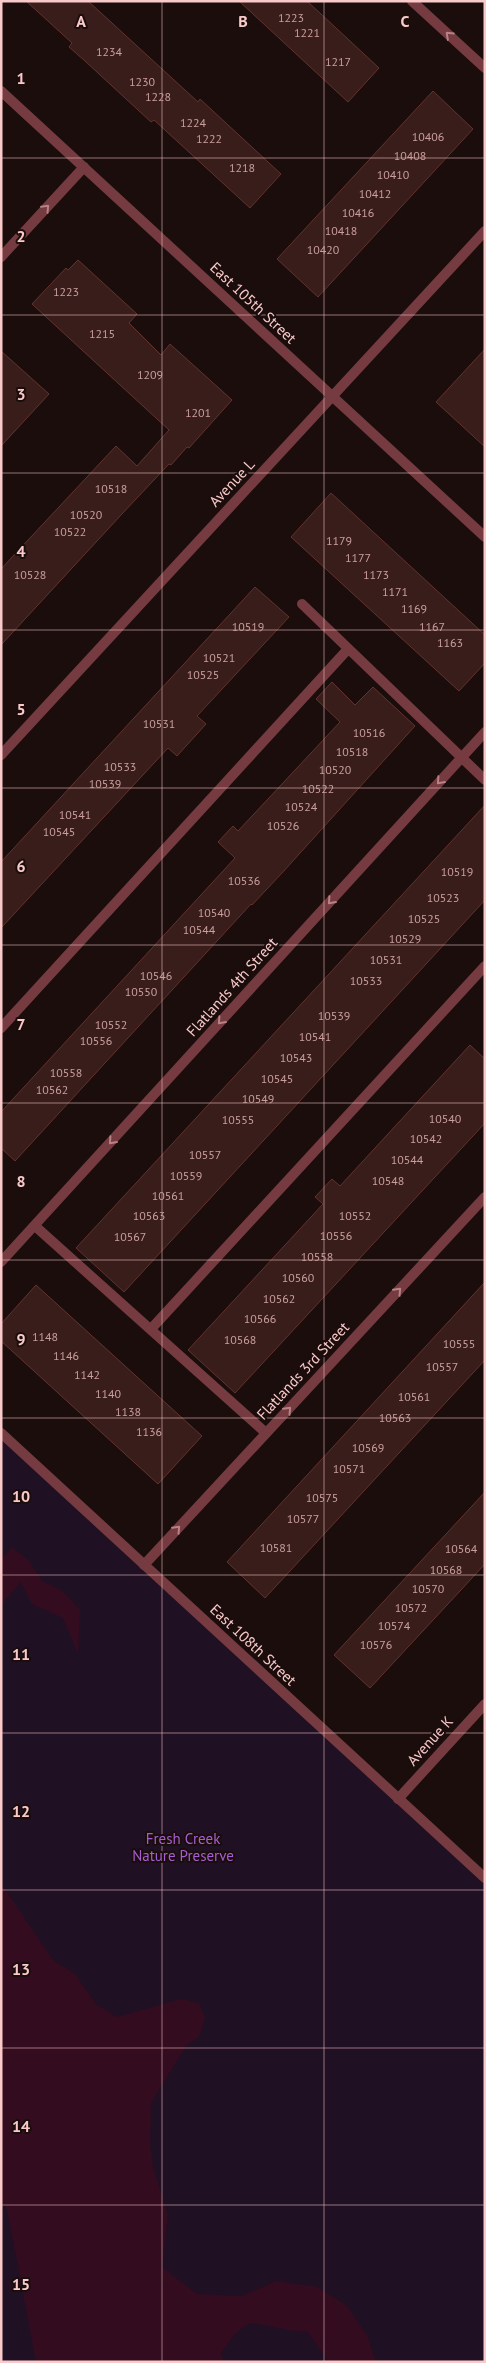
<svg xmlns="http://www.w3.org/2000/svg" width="486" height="2363" viewBox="0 0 486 2363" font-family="'PT Sans',sans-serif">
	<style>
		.green { fill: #201023 }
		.water { fill: #330c1f }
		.building { fill: #391d1a; stroke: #63322e }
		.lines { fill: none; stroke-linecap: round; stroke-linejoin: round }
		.service { stroke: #753b40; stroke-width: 10 }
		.minor { stroke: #753b40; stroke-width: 10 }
		.tertiary { stroke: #753b40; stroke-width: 10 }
		.oneway { stroke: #b88285 }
		.grid { fill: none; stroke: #facaca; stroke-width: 1; stroke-opacity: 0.55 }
		.labels { text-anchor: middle; stroke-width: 4; stroke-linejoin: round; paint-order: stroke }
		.number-label { font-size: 12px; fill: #ca9f9e }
		.street-label { font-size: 15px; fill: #facaca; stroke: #1a0d0c }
		.park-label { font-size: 15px; fill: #a75ed2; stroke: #1a0d0c }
		.grid-label { font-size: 16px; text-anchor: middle; font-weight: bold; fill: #facaca; stroke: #1a0d0c; stroke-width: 4; stroke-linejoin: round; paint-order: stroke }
	</style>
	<rect width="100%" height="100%" fill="#1a0d0c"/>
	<g class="green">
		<polygon points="1,1436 485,1879 485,2362 205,2362 150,2271 82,2044 1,1928"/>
		<polygon points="1,2171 60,2362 1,2362"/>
	</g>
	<g class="water">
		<polygon points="12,1547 29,1561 42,1581 61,1590 80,1610 78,1654 63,1618 32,1604 21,1582 1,1605 1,1560"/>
		<path d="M1,1883l52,77 22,14 21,30 21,13 64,-18 18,4 6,15 -6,19 -13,9 -35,57 -1,39 3,25 15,48 -6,52 35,27 45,2 34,-15 41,6 29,18 21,30 9,27h-47l-22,-31c-15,2 -40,-7 -58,-8l-15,12 -13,18 3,9h-188l-29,-153 -6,-8z"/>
	</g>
	<g class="building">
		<polygon points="26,1 88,1 198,102 200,99 281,174 250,208 154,120 151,122 85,61 69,47 72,43"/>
		<polygon points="239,1 307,1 379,68 348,102"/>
		<polygon points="433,91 473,129 318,297 277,259"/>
		<polygon points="78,260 137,314 129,323 161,355 170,344 232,400 189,448 187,447 171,465 169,464 121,515 1,645 1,569 116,446 137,466 169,430 32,304 66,268 68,270"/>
		<polygon points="485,349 485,447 436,402"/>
		<polygon points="1,351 49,394 1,446"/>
		<polygon points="331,493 485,635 485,663 459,691 291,537"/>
		<polygon points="255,587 289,617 197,716 206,724 177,756 168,748 1,928 1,862"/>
		<polygon points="332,682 355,705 373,687 415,726 282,873 252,905 251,904 15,1161 1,1148 1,1112 235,858 218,842 233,826 238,831 340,722 316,699"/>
		<polygon points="485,805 485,900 124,1292 76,1248"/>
		<polygon points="470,1045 485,1059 485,1123 235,1393 188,1350 323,1204 315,1197 332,1179 340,1186"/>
		<polygon points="485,1282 485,1360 265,1598 227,1562"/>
		<polygon points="36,1285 202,1436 158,1484 1,1341 1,1324"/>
		<polygon points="485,1492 485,1564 370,1688 334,1655"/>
	</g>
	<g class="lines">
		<g class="service">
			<polyline points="302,604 485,780"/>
			<polyline points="1,1028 348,649"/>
			<polyline points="35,1226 266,1433"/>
			<polyline points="151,1329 485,966"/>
		</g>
		<g class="minor">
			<polyline points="412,1 485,68"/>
			<polyline points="1,91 485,537"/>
			<polyline points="1,257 84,167"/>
			<polyline points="1,755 485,231"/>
			<polyline points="1,1262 485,732"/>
			<polyline points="144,1565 485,1197"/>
			<polyline points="398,1799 485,1704"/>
		</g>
		<polyline class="tertiary" points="1,1433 485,1878"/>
	</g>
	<defs><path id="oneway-chevron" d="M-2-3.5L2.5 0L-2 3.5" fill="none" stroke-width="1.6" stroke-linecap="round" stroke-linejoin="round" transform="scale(1.25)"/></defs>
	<g class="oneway">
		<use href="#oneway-chevron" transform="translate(449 35) rotate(-137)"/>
		<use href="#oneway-chevron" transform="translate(46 208) rotate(-47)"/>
		<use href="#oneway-chevron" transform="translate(440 781) rotate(132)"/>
		<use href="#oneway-chevron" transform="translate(331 901) rotate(132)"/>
		<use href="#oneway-chevron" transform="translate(221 1021) rotate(132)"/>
		<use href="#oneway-chevron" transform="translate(112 1141) rotate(132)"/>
		<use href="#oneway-chevron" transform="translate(398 1291) rotate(-47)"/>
		<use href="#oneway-chevron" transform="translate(288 1410) rotate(-47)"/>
		<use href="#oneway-chevron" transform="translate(177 1529) rotate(-47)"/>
	</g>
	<path class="grid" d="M162,1v2361M324,1v2361M1,158h484M1,315h484M1,473h484M1,630h484M1,788h484M1,945h484M1,1103h484M1,1260h484M1,1418h484M1,1575h484M1,1733h484M1,1890h484M1,2048h484M1,2205h484"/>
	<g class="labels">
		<g class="number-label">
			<text x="291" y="22">1223</text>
			<text x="307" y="37">1221</text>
			<text x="109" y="56">1234</text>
			<text x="338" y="66">1217</text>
			<text x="142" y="86">1230</text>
			<text x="158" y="101">1228</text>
			<text x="193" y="127">1224</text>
			<text x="428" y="141">10406</text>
			<text x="209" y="143">1222</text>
			<text x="410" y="160">10408</text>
			<text x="242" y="172">1218</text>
			<text x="393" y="179">10410</text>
			<text x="375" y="198">10412</text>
			<text x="358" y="217">10416</text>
			<text x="341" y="235">10418</text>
			<text x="323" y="254">10420</text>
			<text x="66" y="296">1223</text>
			<text x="102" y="338">1215</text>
			<text x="150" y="379">1209</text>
			<text x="198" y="417">1201</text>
			<text x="111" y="493">10518</text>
			<text x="86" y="519">10520</text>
			<text x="70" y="536">10522</text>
			<text x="339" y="545">1179</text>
			<text x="358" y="562">1177</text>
			<text x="30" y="579">10528</text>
			<text x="376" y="579">1173</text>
			<text x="395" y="596">1171</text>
			<text x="414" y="613">1169</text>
			<text x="248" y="631">10519</text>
			<text x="432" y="631">1167</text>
			<text x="450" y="647">1163</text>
			<text x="219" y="662">10521</text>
			<text x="203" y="679">10525</text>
			<text x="159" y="728">10531</text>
			<text x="369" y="737">10516</text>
			<text x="352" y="756">10518</text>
			<text x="120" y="771">10533</text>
			<text x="335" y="774">10520</text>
			<text x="105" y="788">10539</text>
			<text x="318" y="793">10522</text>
			<text x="301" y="811">10524</text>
			<text x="75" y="819">10541</text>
			<text x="283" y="830">10526</text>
			<text x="59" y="836">10545</text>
			<text x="457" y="876">10519</text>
			<text x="244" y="885">10536</text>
			<text x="443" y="902">10523</text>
			<text x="214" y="917">10540</text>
			<text x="424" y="923">10525</text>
			<text x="199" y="934">10544</text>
			<text x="405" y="943">10529</text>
			<text x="386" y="964">10531</text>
			<text x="156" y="980">10546</text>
			<text x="366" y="985">10533</text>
			<text x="141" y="996">10550</text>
			<text x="334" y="1020">10539</text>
			<text x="111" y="1029">10552</text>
			<text x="315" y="1041">10541</text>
			<text x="96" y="1045">10556</text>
			<text x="296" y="1062">10543</text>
			<text x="66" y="1077">10558</text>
			<text x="277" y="1083">10545</text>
			<text x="52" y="1094">10562</text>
			<text x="258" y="1103">10549</text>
			<text x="445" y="1123">10540</text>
			<text x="238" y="1124">10555</text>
			<text x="426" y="1143">10542</text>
			<text x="205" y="1159">10557</text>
			<text x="407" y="1164">10544</text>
			<text x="186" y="1180">10559</text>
			<text x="388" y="1185">10548</text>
			<text x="168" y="1200">10561</text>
			<text x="149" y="1220">10563</text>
			<text x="355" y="1220">10552</text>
			<text x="336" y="1240">10556</text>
			<text x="130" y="1241">10567</text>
			<text x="317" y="1261">10558</text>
			<text x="298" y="1282">10560</text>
			<text x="279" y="1303">10562</text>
			<text x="260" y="1323">10566</text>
			<text x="45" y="1341">1148</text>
			<text x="240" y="1344">10568</text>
			<text x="459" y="1348">10555</text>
			<text x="66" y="1360">1146</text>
			<text x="442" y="1371">10557</text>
			<text x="87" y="1379">1142</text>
			<text x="108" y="1398">1140</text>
			<text x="414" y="1401">10561</text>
			<text x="128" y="1416">1138</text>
			<text x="395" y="1422">10563</text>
			<text x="149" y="1436">1136</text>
			<text x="368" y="1452">10569</text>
			<text x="349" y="1473">10571</text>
			<text x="322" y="1502">10575</text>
			<text x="303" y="1523">10577</text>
			<text x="276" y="1552">10581</text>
			<text x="461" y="1553">10564</text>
			<text x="446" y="1574">10568</text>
			<text x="428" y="1593">10570</text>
			<text x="411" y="1612">10572</text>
			<text x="394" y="1630">10574</text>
			<text x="376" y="1649">10576</text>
		</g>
		<g class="street-label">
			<text transform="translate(253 303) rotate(43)" y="5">East 105th Street</text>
			<text transform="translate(232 483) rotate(-47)" y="5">Avenue L</text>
			<text transform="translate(232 987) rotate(-48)" y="5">Flatlands 4th Street</text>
			<text transform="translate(303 1371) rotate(-47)" y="5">Flatlands 3rd Street</text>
			<text transform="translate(253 1645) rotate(43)" y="5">East 108th Street</text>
			<text transform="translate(430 1741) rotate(-48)" y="5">Avenue K</text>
		</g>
		<g class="park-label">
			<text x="183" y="1844">Fresh Creek<tspan x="183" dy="17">Nature Preserve</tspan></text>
		</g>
	</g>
	<g class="grid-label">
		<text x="81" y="27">A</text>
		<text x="243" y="27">B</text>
		<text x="405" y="27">C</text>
		<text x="21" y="84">1</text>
		<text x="21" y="242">2</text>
		<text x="21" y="400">3</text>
		<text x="21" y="557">4</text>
		<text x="21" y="715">5</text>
		<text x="21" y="872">6</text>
		<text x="21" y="1030">7</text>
		<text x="21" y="1187">8</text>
		<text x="21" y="1345">9</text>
		<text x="21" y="1502">10</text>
		<text x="21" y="1660">11</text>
		<text x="21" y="1817">12</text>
		<text x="21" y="1975">13</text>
		<text x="21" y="2132">14</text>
		<text x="21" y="2290">15</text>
	</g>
	<rect width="486" height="2363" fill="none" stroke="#facaca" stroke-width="5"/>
</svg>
